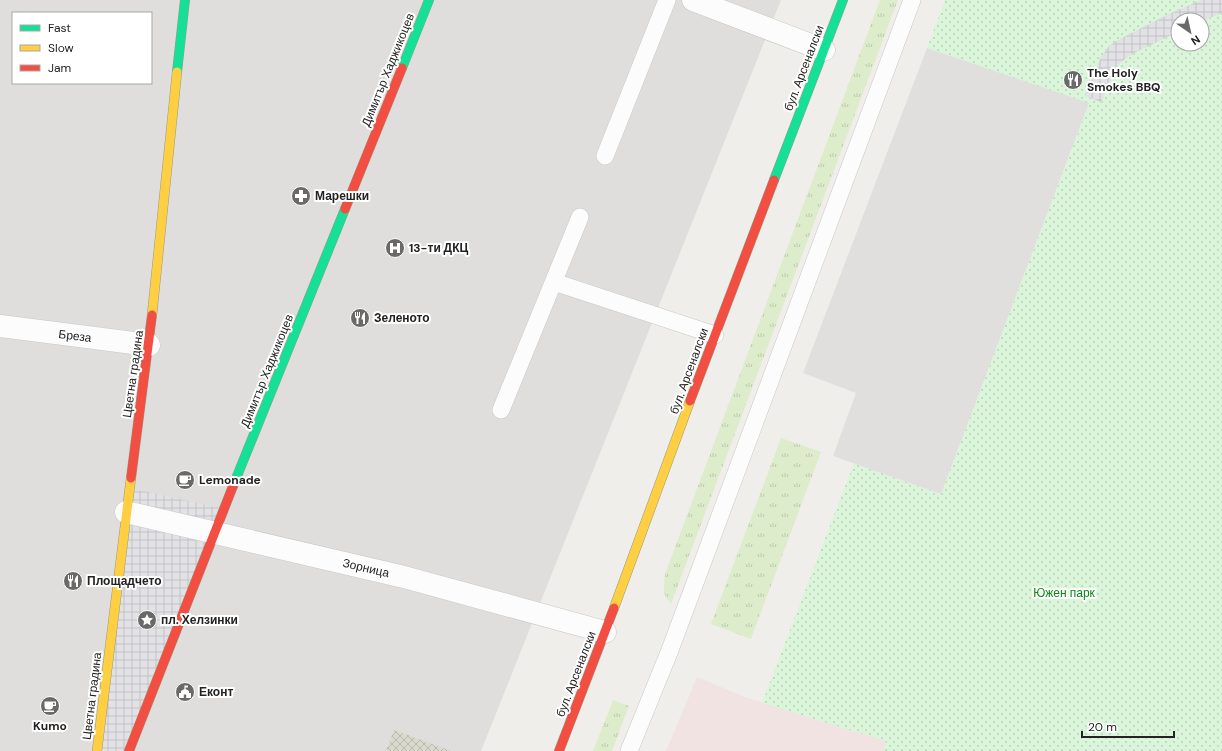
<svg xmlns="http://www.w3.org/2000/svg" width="1222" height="751" viewBox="0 0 1222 751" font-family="'DM Sans',sans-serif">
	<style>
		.residential { fill: #dfdedc; fill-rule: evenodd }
		.commercial { fill: #f1e3e1 }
		.construction { fill: url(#construction-cross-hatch) }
		.grass { fill: url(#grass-tufts) }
		.park { fill: url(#park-dots); fill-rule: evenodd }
		.parking { fill: #e0dfde }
		.plaza { fill: url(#plaza-grid) }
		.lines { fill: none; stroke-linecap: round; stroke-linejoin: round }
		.lane-casing { stroke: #c9c8c7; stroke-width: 18 }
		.street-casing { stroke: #c9c8c7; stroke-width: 23 }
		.fast-casing { stroke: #999a82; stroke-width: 10 }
		.slow-casing { stroke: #999a82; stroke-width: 10 }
		.jam-casing { stroke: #999a82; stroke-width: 10 }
		.lane { stroke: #fdfcfc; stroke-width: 17 }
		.street { stroke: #fdfcfc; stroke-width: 22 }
		.fast { stroke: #16e098; stroke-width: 9 }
		.slow { stroke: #ffcf43; stroke-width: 9 }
		.jam { stroke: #f24e42; stroke-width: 9 }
		.labels { text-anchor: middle; stroke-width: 4; stroke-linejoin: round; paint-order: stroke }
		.street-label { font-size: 12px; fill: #222; stroke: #fff }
		.poi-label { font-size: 12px; font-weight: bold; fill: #222; stroke: #fff; text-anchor: start }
		.park-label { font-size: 12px; fill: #0c8416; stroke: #fff }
	</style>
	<defs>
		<pattern id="construction-cross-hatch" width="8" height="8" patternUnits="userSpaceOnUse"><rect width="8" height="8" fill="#d9d9cd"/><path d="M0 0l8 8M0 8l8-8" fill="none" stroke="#babab0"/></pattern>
		<pattern id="grass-tufts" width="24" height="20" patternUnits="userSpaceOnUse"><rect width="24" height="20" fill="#ddeccb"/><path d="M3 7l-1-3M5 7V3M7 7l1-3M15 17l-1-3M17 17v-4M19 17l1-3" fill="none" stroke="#bdcaae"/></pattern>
		<pattern id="park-dots" width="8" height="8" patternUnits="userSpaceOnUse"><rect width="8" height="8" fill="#daf5da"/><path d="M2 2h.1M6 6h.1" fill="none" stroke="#bbd2bb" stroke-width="1.8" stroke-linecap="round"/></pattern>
		<pattern id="plaza-grid" width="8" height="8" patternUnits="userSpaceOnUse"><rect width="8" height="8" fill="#e2e1e5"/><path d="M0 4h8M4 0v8" fill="none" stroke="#c2c1c4"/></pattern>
	</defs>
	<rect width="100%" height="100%" fill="#f0eeeb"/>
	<path class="residential" d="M0,0h781l-300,751h-481zM13,13h138v70h-138z"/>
	<polygon class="commercial" points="697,677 745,697 887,741 883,751 666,751"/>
	<polygon class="construction" points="394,730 451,751 386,751"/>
	<g class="grass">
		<path d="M880,0h18l-227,604c-10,-11 -7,-16 -6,-30z"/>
		<polygon points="781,438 821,452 751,639 711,624"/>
		<polygon points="613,700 629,706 612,751 593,751"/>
	</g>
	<path class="park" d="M945,0h277v751h-339l3,-10 -124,-38 92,-240 87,31 148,-390 -162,-56zM1178,20h24v24h-24z"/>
	<polygon class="parking" points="927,48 1089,103 941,494 833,456 856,393 803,373"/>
	<g class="plaza">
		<polygon points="1201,0 1222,0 1222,13 1202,21 1202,20 1178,20 1178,32 1132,54 1121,62 1116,68 1101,102 1085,96 1101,57 1109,46 1120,39 1169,14"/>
		<polygon points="125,487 229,510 134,751 94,751"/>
	</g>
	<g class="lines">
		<g class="lane-casing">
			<g id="lane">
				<polyline points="605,156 667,0"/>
				<polyline points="554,282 715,335"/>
				<polyline points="501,410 580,217"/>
				<polyline points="629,751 670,650 912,0"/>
			</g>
		</g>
		<g class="street-casing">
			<g id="street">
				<polyline points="693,0 824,50"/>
				<polyline points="0,326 149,345"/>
				<polyline points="126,512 404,577 605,632"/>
			</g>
		</g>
		<g class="fast-casing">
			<g id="fast">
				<polyline points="402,68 429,0"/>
				<polyline points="177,72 185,0"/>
				<polyline points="774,180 843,0"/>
				<polyline points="233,486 345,209"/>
			</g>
		</g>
		<g class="slow-casing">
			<g id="slow">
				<polyline points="152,315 177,72"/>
				<polyline points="614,608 690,401"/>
				<polyline points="97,751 131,478"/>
			</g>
		</g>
		<g class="jam-casing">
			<g id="jam">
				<polyline points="345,209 402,68"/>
				<polyline points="690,401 774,180"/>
				<polyline points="131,478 152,315"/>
				<polyline points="129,751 233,486"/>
				<polyline points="559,751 614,608"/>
			</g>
		</g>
		<use href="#lane" class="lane"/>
		<use href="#street" class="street"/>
		<use href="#fast" class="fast"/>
		<use href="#slow" class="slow"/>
		<use href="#jam" class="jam"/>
	</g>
	<defs>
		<g id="restaurant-disc" transform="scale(1)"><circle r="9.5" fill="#6a6968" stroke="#fff"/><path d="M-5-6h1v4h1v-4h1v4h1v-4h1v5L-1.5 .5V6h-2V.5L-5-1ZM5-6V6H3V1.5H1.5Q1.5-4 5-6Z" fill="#fff"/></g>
		<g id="pharmacy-disc" transform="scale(1)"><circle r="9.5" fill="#6a6968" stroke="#fff"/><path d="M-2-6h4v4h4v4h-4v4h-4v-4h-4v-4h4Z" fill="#fff"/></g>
		<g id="hospital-disc" transform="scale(1)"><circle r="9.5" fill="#6a6968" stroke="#fff"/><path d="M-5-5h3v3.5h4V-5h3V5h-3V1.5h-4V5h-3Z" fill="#fff"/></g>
		<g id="cafe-disc" transform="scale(1)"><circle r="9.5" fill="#6a6968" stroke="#fff"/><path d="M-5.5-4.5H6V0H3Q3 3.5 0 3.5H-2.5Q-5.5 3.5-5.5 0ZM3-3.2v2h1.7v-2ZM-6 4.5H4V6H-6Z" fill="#fff"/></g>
		<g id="sight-disc" transform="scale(1)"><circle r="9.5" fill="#6a6968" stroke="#fff"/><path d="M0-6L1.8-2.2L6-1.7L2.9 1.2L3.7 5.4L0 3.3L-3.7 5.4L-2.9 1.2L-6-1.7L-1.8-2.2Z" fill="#fff"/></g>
		<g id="civic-disc" transform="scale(1)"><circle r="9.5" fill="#6a6968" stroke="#fff"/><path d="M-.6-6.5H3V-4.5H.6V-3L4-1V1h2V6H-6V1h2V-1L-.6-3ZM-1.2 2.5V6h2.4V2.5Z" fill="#fff"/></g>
	</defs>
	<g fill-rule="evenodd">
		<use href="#restaurant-disc" x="1073" y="80"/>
		<use href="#pharmacy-disc" x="301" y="196"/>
		<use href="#hospital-disc" x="395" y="248"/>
		<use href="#restaurant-disc" x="360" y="318"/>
		<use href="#cafe-disc" x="185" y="480"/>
		<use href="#restaurant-disc" x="73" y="581"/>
		<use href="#sight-disc" x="147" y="620"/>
		<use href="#civic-disc" x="185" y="692"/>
		<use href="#cafe-disc" x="50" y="706"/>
	</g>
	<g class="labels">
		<g class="street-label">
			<text transform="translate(804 68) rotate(-69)" y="4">бул. Арсеналски</text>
			<text transform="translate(388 70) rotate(-68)" y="4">Димитър Хаджикоцев</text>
			<text transform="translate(75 336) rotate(7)" y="4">Бреза</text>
			<text transform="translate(267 371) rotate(-68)" y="4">Димитър Хаджикоцев</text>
			<text transform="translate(689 371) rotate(-70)" y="4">бул. Арсеналски</text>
			<text transform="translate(133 374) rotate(-82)" y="4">Цветна градина</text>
			<text transform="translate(366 568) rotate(13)" y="4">Зорница</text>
			<text transform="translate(576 674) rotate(-69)" y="4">бул. Арсеналски</text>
			<text transform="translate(92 696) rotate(-83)" y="4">Цветна градина</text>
		</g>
		<g class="poi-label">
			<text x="1087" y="77">The Holy<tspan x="1087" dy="14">Smokes BBQ</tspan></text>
			<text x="315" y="200">Марешки</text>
			<text x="409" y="252">13-ти ДКЦ</text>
			<text x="374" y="322">Зеленото</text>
			<text x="199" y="484">Lemonade</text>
			<text x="87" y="585">Площадчето</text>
			<text x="161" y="624">пл. Хелзинки</text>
			<text x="199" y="696">Еконт</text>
			<text x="50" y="730" text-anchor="middle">Kumo</text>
		</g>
		<g class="park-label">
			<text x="1064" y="597">Южен парк</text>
		</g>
	</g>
	<rect x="12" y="12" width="140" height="72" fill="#ffffff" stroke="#a7a7a7"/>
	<rect x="20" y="25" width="20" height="6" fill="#16e098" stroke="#a7a7a7"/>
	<text x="48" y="32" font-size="12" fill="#222222">Fast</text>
	<rect x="20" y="45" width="20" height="6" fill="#ffcf43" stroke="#a7a7a7"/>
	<text x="48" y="52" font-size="12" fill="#222222">Slow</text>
	<rect x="20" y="65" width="20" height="6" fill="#f24e42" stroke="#a7a7a7"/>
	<text x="48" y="72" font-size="12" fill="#222222">Jam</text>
	<g transform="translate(1190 32) rotate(146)"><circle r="19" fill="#ffffff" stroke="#a7a7a7"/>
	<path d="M0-3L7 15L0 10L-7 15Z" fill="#6a6968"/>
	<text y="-6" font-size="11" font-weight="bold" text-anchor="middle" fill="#222222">N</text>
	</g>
	<path d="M1082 731v6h92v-6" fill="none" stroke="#222222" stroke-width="2"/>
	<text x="1088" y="731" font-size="12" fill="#222222" stroke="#ffffff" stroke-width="3" paint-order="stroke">20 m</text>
</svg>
